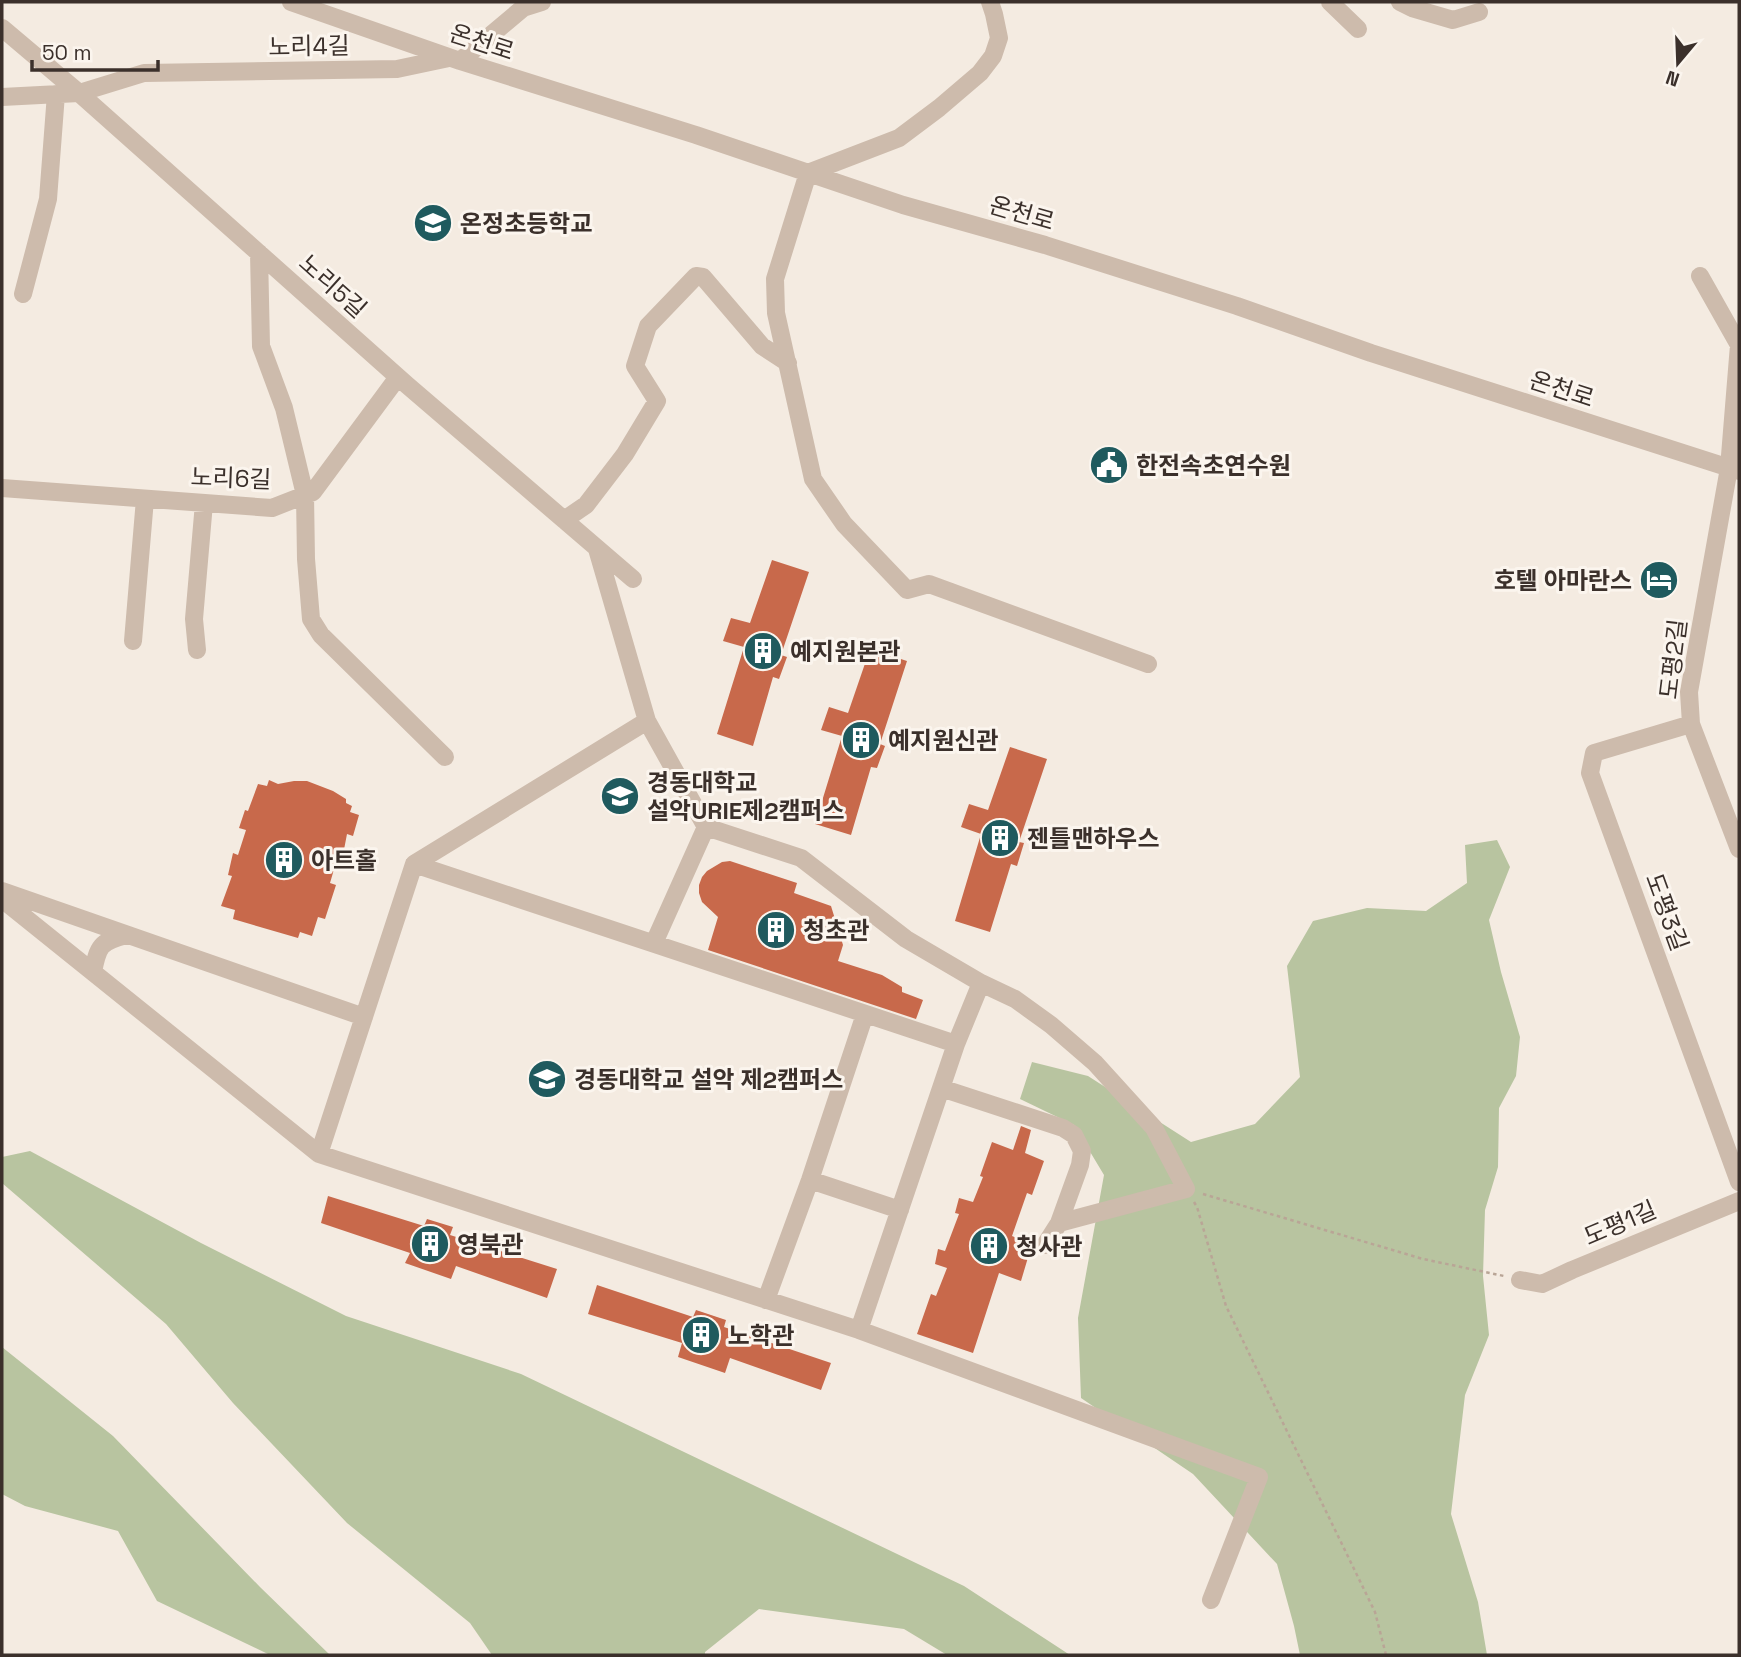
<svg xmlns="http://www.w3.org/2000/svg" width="1741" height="1657" font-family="'Space Grotesk','Noto Sans KR',sans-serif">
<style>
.green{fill:#b8c4a0}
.building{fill:#c8694b}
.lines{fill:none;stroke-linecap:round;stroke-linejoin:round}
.path{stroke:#b9a596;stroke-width:2.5;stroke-dasharray:3.5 3.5;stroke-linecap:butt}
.minor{stroke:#cdbbac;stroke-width:18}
.labels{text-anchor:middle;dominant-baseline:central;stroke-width:6;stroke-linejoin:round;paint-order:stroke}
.street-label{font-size:24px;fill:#3b302b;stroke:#fbf5ee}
.poi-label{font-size:24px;font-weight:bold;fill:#3b302b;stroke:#fbf5ee;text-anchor:start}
</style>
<rect width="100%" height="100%" fill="#f4ebe1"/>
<path class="green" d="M1497,840L1510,867L1489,920L1501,972L1520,1037L1516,1076L1499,1108L1498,1167L1485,1210L1483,1276L1489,1335L1465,1395L1451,1514L1478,1602L1487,1655H1300L1294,1626L1277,1564L1193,1474L1081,1398L1078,1318L1104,1175L1074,1125L1020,1099L1032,1062L1088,1076L1191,1142L1255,1124L1300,1077L1287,966L1313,921L1367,908L1426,911L1467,883L1465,845Z
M30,1151L201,1243L346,1316L521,1374L964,1586L1070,1655H947L904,1629L759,1609L705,1652V1655H492L470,1623L347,1523L233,1403L166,1324L2,1183V1157Z
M2,1347L113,1436L260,1587L330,1655H270L157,1601L118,1531L25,1506L2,1494Z"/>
<path class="building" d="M772,560L809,572L781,655L787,657L779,679L773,677L753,746L717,734L744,647L723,641L731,618L750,623Z
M870,649L907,661L880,744L885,746L877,768L871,767L851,835L815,824L842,736L821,730L829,707L848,713Z
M1010,747L1047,759L1019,842L1024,843L1017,866L1011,864L990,932L955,921L981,834L961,827L969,804L988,810Z
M269,780L278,784L294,781H307L333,791L346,799V803L352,806L350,812L359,815L353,836L347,834L342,860L337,859L330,883L336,885L325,919L318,917L312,936L300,932L298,938L233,919L235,910L221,906L232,876L228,875L233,853L238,855L246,830L239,828L245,810L248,811L258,784L267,786Z
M730,861L797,883L794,893L831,906L843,945L838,961L882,975L902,987V992L923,1000L916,1019L708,950L718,917L702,902L699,893V885L702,877L707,871L722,862Z
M1021,1126L1031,1130L1025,1153L1044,1161L1032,1195L1027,1193L1012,1236L1032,1244L1021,1281L999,1273L973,1353L917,1334L931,1294L936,1296L947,1268L935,1264L938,1249L945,1251L959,1214L955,1213L959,1198L973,1202L983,1177L980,1176L992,1142L1013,1150Z
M328,1196L424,1226L427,1219L453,1227L450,1235L557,1269L547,1298L456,1266L451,1279L405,1263L410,1253L321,1223Z
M597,1285L693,1317L696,1310L726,1320L724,1327L831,1363L821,1390L730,1358L725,1373L678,1357L682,1343L588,1314Z"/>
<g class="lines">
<path class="path" d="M1203,1194L1423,1259L1504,1276
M1194,1202L1197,1207L1226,1306L1375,1612L1386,1655"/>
<path class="minor" d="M291,2L460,61L696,135L903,205L1045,245L1237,306L1371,353L1739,471
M990,2L994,14L999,38L993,56L980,73L939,108L899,138L808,173L775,279L776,313L813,479L844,524L907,590L929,584L1148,664
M1330,2L1358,29
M1400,2L1412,8L1453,20L1479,12
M2,28L79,93L407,385L633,579
M460,61L523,8L542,2
M2,97L79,93L144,73L397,69L449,58
M259,253L261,346L284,408L305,495L306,559L311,619L321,635L445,757
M1700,276L1739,345L1729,468L1689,692L1691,724L1739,849
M23,294L48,199L56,94
M2,488L272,508L313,492L398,377
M564,520L586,505L625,454L657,401L635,366L648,326L696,276L703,277L762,346L788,363
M597,549L647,721L706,827L654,943
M133,641L145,499
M197,650L194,619L204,503
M1691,724L1594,753L1590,773L1739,1182
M706,827L801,858L906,939L981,983L956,1044
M414,864L647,721
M2,891L364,1017
M2,899L319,1154
M93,972C98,946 100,942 126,935
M981,983L1015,999L1051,1025L1095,1063L1154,1128L1186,1189L1059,1223
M941,1088L1063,1128L1074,1135L1082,1151L1080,1165L1059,1223L1045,1245
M810,1180L900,1210
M1520,1280L1542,1284L1572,1270L1739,1201
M766,1300L810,1180L865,1014
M859,1330L956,1044L414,864L319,1154L859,1330L1259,1477L1211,1600"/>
</g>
<defs>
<g id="school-disc" transform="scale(2.0125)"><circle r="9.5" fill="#1f5a5e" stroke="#fbf5ee"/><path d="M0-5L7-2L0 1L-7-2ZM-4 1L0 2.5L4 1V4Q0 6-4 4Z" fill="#fff"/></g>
<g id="civic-disc" transform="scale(2.0125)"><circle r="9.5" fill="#1f5a5e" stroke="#fbf5ee"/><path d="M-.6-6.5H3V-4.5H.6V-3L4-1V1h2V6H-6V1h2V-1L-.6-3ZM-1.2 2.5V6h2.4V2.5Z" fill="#fff"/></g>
<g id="hotel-disc" transform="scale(2.0125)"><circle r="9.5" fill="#1f5a5e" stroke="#fbf5ee"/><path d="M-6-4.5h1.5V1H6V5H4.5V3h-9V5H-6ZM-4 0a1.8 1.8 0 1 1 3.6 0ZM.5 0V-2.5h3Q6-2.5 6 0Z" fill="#fff"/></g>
<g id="building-disc" transform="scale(2.0125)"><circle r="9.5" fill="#1f5a5e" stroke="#fbf5ee"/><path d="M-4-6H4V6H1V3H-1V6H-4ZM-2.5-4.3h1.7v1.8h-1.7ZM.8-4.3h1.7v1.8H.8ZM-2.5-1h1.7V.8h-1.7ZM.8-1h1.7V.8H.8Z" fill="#fff"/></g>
<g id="university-disc" transform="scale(2.0125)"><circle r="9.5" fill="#1f5a5e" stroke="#fbf5ee"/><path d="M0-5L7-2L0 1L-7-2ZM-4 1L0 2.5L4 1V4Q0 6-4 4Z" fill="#fff"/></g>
</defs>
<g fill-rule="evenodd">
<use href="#school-disc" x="433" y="223"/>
<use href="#civic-disc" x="1109" y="465"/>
<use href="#hotel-disc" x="1659" y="580"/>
<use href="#building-disc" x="763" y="651"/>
<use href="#building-disc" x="861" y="740"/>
<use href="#school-disc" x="620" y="796"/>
<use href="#building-disc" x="1000" y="838"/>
<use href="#building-disc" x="284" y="860"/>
<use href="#building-disc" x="776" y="930"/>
<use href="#university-disc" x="547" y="1079"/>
<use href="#building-disc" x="430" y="1244"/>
<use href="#building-disc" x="989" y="1246"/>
<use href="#building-disc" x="701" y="1335"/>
</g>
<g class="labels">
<g class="street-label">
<text transform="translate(482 42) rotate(18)">온천로</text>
<text transform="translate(309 46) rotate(-1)">노리4길</text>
<text transform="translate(1022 213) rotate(16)">온천로</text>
<text transform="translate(333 286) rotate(42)">노리5길</text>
<text transform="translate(1562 389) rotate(18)">온천로</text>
<text transform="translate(231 478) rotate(2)">노리6길</text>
<text transform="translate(1673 659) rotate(-83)">도평2길</text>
<text transform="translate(1667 912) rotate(70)">도평3길</text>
<text transform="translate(1620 1223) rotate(-23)">도평1길</text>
</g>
<g class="poi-label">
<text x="460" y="223">온정초등학교</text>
<text x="1136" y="465">한전속초연수원</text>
<text x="1632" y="580" text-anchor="end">호텔 아마란스</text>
<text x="790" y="651">예지원본관</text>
<text x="888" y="740">예지원신관</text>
<text x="647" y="782">경동대학교<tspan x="647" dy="28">설악URIE제2캠퍼스</tspan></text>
<text x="1027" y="838">젠틀맨하우스</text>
<text x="311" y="860">아트홀</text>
<text x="803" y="930">청초관</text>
<text x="574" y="1079">경동대학교 설악 제2캠퍼스</text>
<text x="457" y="1244">영북관</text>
<text x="1016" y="1246">청사관</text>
<text x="728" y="1335">노학관</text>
</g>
</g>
<rect width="1741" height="1657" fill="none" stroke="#3b302b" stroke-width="7"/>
<g transform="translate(1678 63) rotate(199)" stroke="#fbf5ee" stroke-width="5" paint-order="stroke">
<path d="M0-5L12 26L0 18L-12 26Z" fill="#3b302b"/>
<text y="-10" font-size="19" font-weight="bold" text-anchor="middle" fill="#3b302b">N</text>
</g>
<path d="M32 60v10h126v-10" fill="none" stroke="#3b302b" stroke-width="3.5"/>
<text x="42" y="60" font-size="21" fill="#3b302b" stroke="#fbf5ee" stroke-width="5" paint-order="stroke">50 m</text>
</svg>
